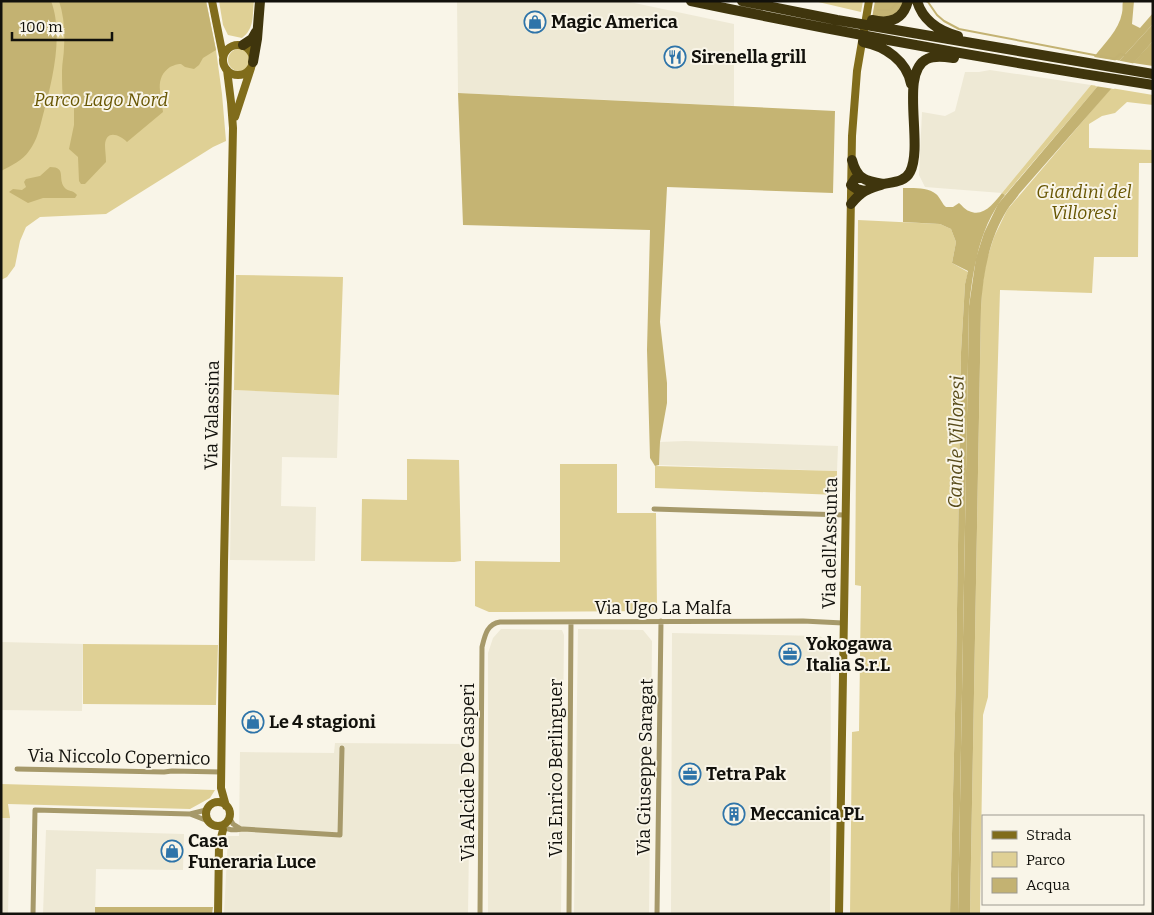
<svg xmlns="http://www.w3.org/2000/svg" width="1154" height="915" font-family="Bitter,serif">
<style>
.built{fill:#eee9d5}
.green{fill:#dfd095}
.forest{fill:#c5b473}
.water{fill:#c3b272}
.pier{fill:#f9f5e8}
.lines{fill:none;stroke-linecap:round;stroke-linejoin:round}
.stream{stroke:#c3b272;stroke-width:2}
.street{stroke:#a6996a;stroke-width:5}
.secondary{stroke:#806c1b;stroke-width:8}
.highway{stroke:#3f350d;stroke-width:10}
.labels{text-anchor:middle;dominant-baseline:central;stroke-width:4;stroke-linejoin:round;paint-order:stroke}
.poi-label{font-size:18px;font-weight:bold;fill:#12110c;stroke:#f9f5e8;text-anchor:start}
.park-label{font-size:18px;font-style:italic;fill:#685603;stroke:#f9f5e8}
.street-label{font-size:18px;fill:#12110c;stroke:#f9f5e8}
.water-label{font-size:19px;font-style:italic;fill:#594c1b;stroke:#f9f5e8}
</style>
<rect width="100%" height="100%" fill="#f9f5e8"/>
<path class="built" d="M457,1H625L734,24V106L458,93Z
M990,70L1091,85L1002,193L925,187L919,175L922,112L945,116L955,111L965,72H979Z
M233,390L339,395L337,458L282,457L281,506L316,507L315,561L230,560Z
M685,441L838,446L837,471L659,465L660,442Z
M501,629H507L562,630L564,635L561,914H488V653L493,638Z
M578,629L643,630L652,641L649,914H574Z
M672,633L820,636L831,644L830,914H671Z
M1,642L83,644L82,711L1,710Z
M335,743L468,744L470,778L468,914H224L228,836H239L240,752L334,753Z
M1,818H10L8,914H1Z
M46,830L184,834L183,870L96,869L95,914H43Z"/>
<path class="green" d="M1,1H206L216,50L222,94L226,141L213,147L106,214L40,217L26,227L20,241L15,266L7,277L1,280Z
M219,1H254C252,16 255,28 242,38L228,35L223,25Z
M814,1H863L861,12Z
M228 60a11 11 0 1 1 22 0a11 11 0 1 1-22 0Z
M1091,85L1098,86L1005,195L1002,193Z
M1111,88L1153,95V105L1127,102L1115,113L1102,116L1089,124V148L1153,150V163H1139L1138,257H1094L1092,293L1000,290L988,697L983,715L980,914H970L981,307L982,288L986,262L994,237L1007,210Z
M858,220L940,224L951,229L956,242L952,263L968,272L965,284L961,352L956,674L950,914H850L852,732L859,731L861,586L855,585Z
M236,275L343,277L339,395L234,390Z
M407,459L459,460L461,561L454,562L361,561L362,499L407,500Z
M560,464H617V513H656L657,611L489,612L475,606V561L560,562Z
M655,466L837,471V495L655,488Z
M83,644L218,645L216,705L83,704Z
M1,784L215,790L210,798L190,809L8,804L10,818H1Z"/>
<path class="forest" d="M59,1H206L216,50L203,58L199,65L194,69L185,67L181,64C176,64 175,65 170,67C154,78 161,95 163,112L127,142C120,135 106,129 105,145C105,150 106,156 106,162L85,184H81L79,181L78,157L69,149L74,125V106H64C62,94 62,82 62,71C62,63 64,55 64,47C65,32 64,16 59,1Z
M875,1H905L895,16L872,18Z
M1123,1H1134L1132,24L1140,28L1153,13V24L1119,61L1094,57C1104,44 1119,30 1122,13C1123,9 1122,5 1123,1Z
M1153,41V66L1133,63Z
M458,93L835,111L833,193L667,187L660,322L667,383V403L660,442L659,465L655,466L650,458L647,350L650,230L463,225Z
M50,167C68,167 56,180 66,189C71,192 73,190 77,195L75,198H43L28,203L9,192L13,189L22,190L26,187L24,182L26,179L40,176Z
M903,188C913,188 928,187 936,194C940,197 942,204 946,207H953L959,203C962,205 965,210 969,211C983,218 994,203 1002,193L1005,195C980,226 973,268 969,306L958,914H950L956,674L961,352L965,284L968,271L952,263L956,242L951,229L940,224L903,222Z
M95,907H213L212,914H95Z"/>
<path class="water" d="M1,1H51C64,35 52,82 43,115C40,127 37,141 29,151C23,160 11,166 1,171Z
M1153,24V41L1019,194C1016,199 1011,204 1007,210C989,239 983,274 981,307L970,914H958L969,306L976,258L984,233L998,204L1119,61Z"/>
<path class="pier" d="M1116,60L1136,64L1114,89L1095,86Z"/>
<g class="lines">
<path class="stream" d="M926,1L928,2L937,15L944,21L959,29L1115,59L1120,54L1125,55
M878,10H890L899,1"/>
<path class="street" d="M654,509L845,515
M17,769L164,772L172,771L221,772
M190,814L208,821
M229,817L233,824L241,829
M222,826C229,831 234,830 243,829L340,835L342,748
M33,914L35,810L190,814L206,810
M480,914L482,647C485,635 487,624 500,622L803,621L843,623
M569,914L571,622
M657,914L661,621"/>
<path class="secondary" d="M212,1L223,56
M223 60a15 15 0 1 1 30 0a15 15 0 1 1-30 0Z
M235,117L251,68
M206 814a12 12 0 1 1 24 0a12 12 0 1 1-24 0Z
M226,806L221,788L224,562L233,128L231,102L227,70
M218,914L219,845L223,830L222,826
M839,914L852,136L857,71L869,1"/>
<path class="highway" d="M691,1C844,33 998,61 1153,85
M742,1L837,20L1153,74
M917,1C923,21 939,31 958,36
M872,20C890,24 903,20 908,1
M863,42C885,46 907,61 911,84
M243,45L252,39L256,32
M253,62L257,39L260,1
M852,160C857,179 865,181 883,184
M863,178H858L855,179L851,185L857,189L865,191
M851,204C855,199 860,194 865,191C871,188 878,186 883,184C893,182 905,182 910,172C924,145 899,72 927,59C935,55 946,57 954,58"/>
</g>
<defs>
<g id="shop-ring" transform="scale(1.125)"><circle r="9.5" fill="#f9f5e8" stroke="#2e74a9" stroke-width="1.5"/><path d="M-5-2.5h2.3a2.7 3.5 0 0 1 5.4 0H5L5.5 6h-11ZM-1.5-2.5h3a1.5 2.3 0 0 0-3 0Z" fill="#2e74a9"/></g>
<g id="restaurant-ring" transform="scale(1.125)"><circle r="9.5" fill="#f9f5e8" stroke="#2e74a9" stroke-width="1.5"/><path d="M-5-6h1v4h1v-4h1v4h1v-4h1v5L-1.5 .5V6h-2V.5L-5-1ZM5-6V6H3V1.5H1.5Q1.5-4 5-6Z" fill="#2e74a9"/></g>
<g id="office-ring" transform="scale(1.125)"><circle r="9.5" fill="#f9f5e8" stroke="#2e74a9" stroke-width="1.5"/><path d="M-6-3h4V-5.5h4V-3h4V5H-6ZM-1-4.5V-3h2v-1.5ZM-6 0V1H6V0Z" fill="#2e74a9"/></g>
<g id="building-ring" transform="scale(1.125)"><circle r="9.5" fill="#f9f5e8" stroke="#2e74a9" stroke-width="1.5"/><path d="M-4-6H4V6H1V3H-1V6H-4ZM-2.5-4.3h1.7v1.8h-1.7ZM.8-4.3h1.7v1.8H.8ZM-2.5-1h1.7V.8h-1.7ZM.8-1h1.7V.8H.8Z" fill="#2e74a9"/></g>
</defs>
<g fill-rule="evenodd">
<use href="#shop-ring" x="535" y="22"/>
<use href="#restaurant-ring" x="675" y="57"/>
<use href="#office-ring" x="790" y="654"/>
<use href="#shop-ring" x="253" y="722"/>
<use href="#office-ring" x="690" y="774"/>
<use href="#building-ring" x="734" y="814"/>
<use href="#shop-ring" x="172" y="851"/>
</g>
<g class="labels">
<g class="poi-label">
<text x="551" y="22">Magic America</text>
<text x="691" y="57">Sirenella grill</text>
<text x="806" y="644">Yokogawa<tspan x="806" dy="21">Italia S.r.L</tspan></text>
<text x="269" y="722">Le 4 stagioni</text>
<text x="706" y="774">Tetra Pak</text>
<text x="750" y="814">Meccanica PL</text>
<text x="188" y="841">Casa<tspan x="188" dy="21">Funeraria Luce</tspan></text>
</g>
<g class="park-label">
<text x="101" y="100">Parco Lago Nord</text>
<text x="1084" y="192">Giardini del<tspan x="1084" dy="21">Villoresi</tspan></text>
</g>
<g class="street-label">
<text transform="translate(212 415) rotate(-89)">Via Valassina</text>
<text transform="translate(830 543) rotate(-89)">Via dell'Assunta</text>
<text x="663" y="608">Via Ugo La Malfa</text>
<text transform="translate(119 757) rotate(1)">Via Niccolo Copernico</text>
<text transform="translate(645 767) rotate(-89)">Via Giuseppe Saragat</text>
<text transform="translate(556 768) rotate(-90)">Via Enrico Berlinguer</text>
<text transform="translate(468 772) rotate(-90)">Via Alcide De Gasperi</text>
</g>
<g class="water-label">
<text transform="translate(956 442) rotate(-89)">Canale Villoresi</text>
</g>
</g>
<rect width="1154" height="915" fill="none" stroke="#12110c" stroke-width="5"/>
<rect x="982" y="815" width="162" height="90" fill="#f9f5e8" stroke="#9d9a90"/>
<rect x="992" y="831" width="25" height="8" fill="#806c1b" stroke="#9d9a90"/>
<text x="1026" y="840" font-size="15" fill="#12110c">Strada</text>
<rect x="992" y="852" width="25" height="15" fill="#dfd095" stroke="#9d9a90"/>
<text x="1026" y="865" font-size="15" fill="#12110c">Parco</text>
<rect x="992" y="878" width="25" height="15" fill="#c3b272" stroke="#9d9a90"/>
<text x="1026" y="890" font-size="15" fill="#12110c">Acqua</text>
<path d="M12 32v8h100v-8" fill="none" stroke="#12110c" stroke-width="2.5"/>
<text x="20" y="32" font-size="15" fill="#12110c" stroke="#f9f5e8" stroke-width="4" paint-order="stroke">100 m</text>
</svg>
